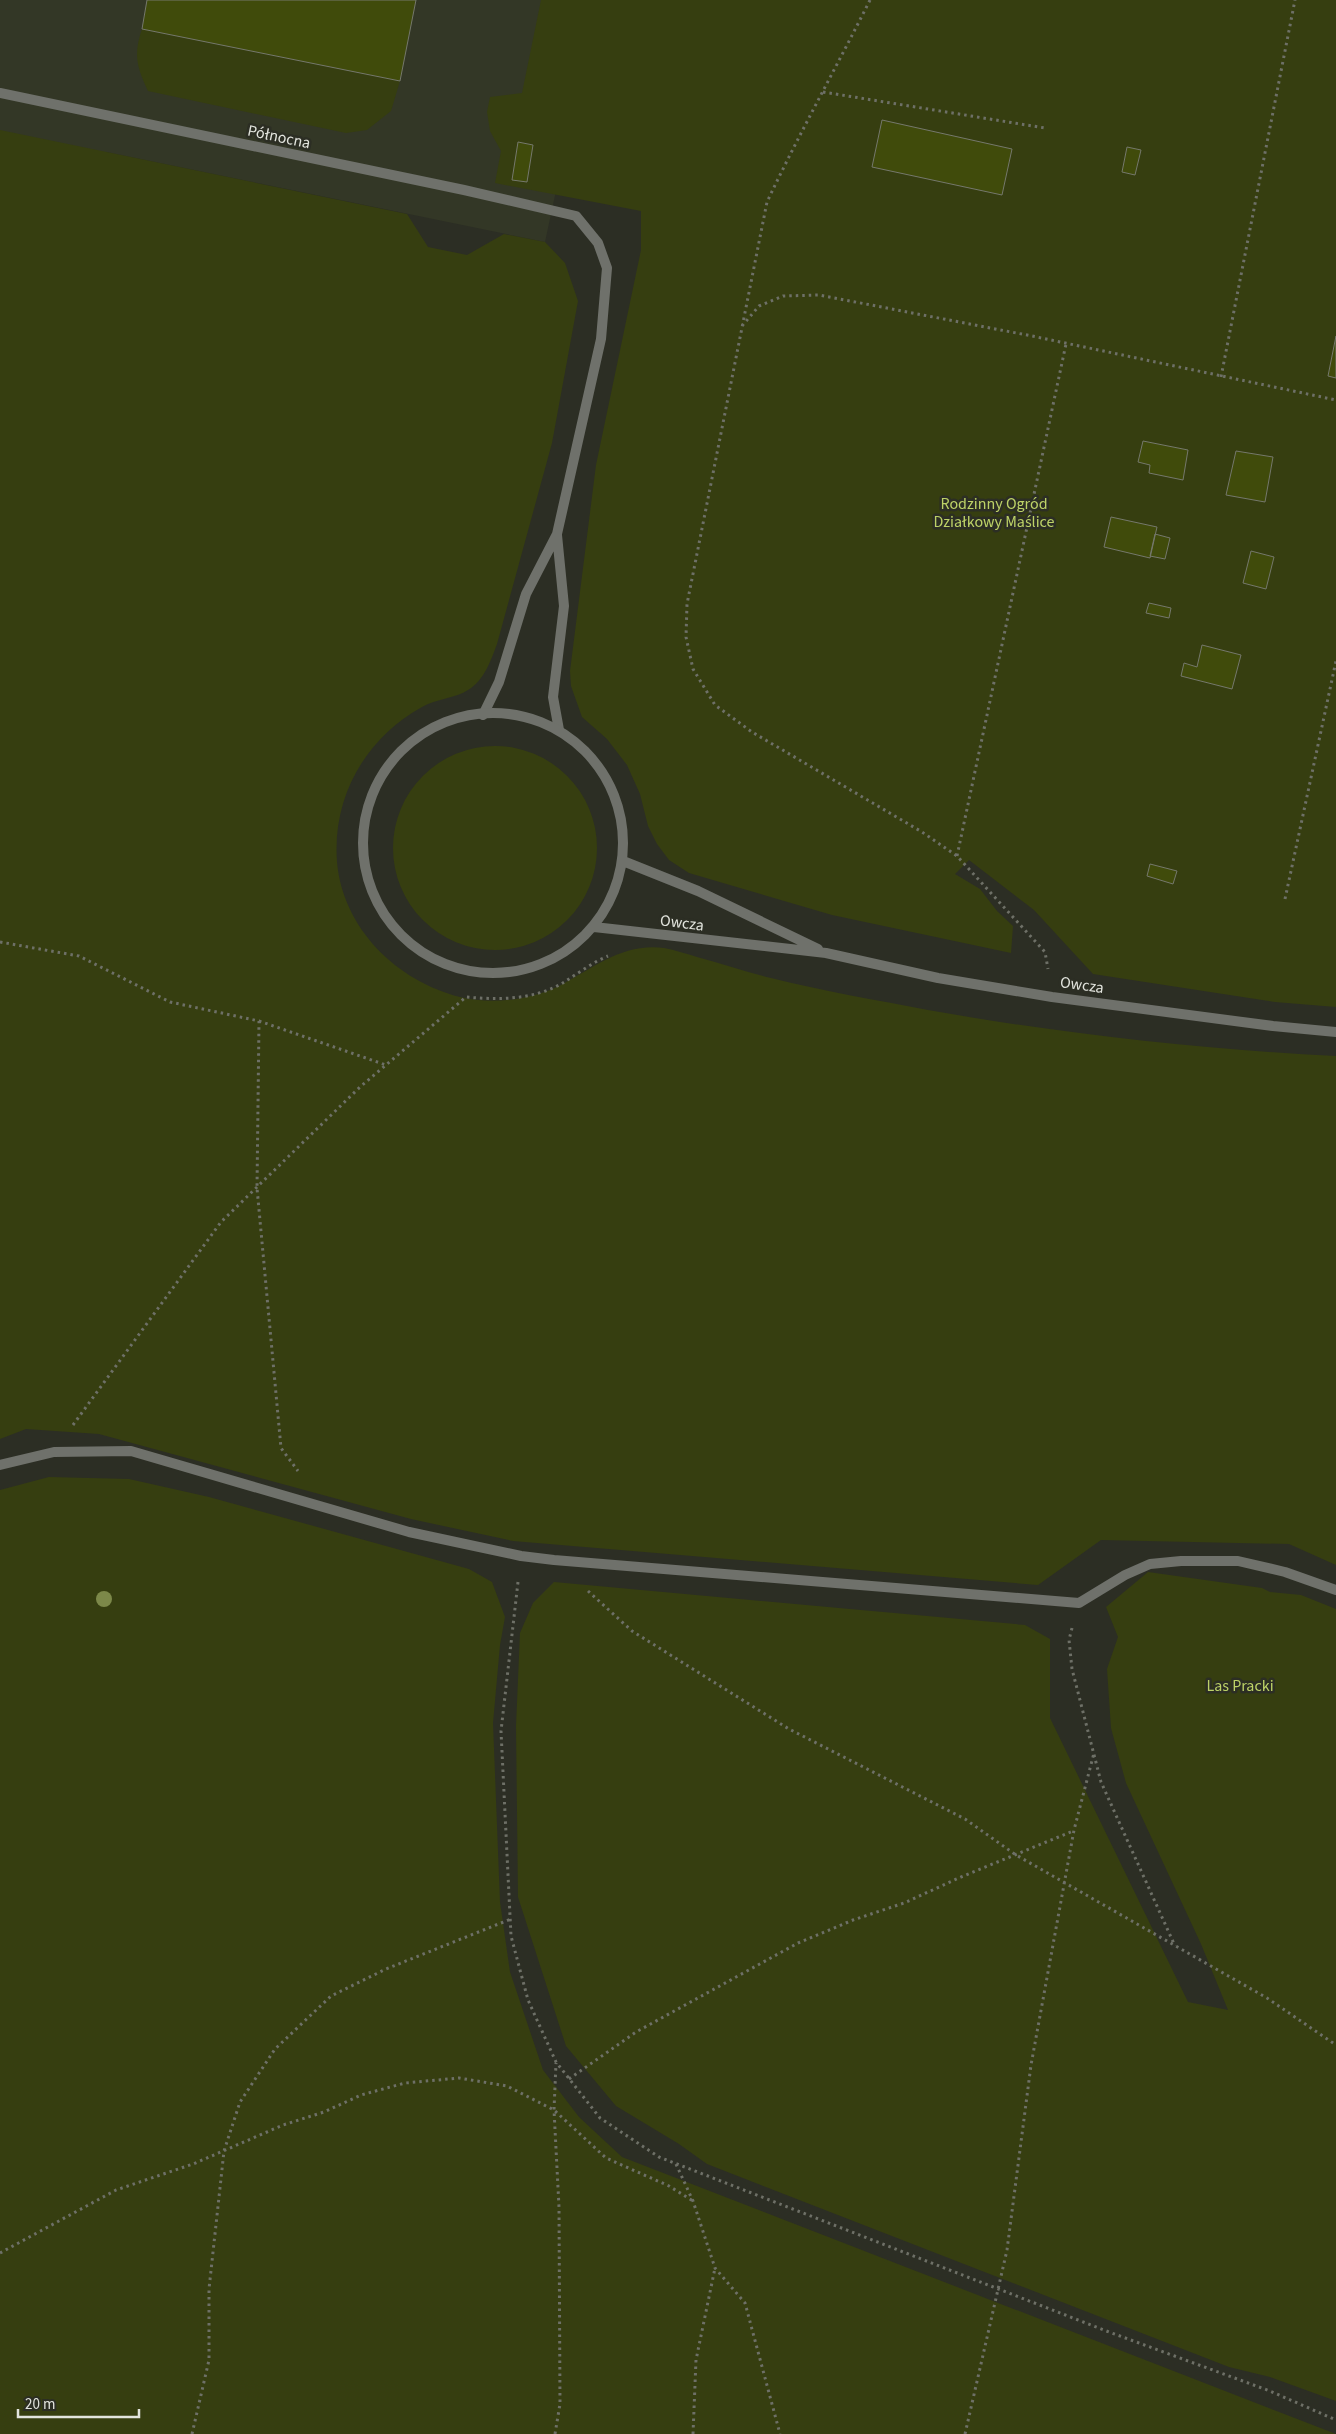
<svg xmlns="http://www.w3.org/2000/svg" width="1336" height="2434" font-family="'Source Sans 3',sans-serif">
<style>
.built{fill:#333726}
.green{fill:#363e10}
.building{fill:#404b0b;stroke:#75786c}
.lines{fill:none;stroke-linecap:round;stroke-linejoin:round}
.path{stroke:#6e7067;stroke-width:3;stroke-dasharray:2.5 4;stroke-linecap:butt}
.lane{stroke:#6f716b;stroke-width:10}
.street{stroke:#6f716b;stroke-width:10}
.tree{fill:#7c8849}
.labels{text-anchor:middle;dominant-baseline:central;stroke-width:5;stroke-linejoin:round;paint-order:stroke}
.street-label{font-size:16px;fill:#e2e4dd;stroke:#2c2e24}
.park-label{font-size:16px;fill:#bdd267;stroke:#2c2e24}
</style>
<rect width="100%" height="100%" fill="#2c2e24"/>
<path class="built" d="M0,0H597L545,242L106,152L0,228Z"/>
<path class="green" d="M541,0H1336V1007L1275,1002L1093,974L1034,910L969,860L955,874L980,889L997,911L1013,926L1011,953L832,915L689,873L669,860L657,844L648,826L640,794L627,765L607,739L582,717L571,686L570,671L596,465L641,250V211L495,183L501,151L490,131L487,112L490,97L522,93Z
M142,29L400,81L391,111L367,130L346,133L148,91C137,67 133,55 142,29Z
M0,130L407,214L428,247L467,255L504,234L545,242L565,263L578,301L552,443L497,644C491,660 484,681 468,690C456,698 436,699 422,707C366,738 332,796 337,862C343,929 397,981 460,997C492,1005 532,1000 561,985C595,967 623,943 664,948C675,950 687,954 697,957C722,964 747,972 771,978C823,991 876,1000 928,1010C1063,1034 1199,1049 1336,1056V1565L1289,1544L1101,1540L1038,1585L513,1541L411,1519L99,1434L26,1429L0,1439Z
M393 848a102 102 0 1 1 204 0a102 102 0 1 1-204 0Z
M49,1477L129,1479L209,1497L469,1569L492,1582L505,1617L500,1645L493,1723L500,1902L510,1972L543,2070L579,2117L622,2157L1336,2434H0V1490Z
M1148,1572L1262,1588L1270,1592L1301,1595L1336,1609V2401L1270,2377L1229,2367L707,2164L679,2144L616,2106L566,2046L518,1897L516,1726L520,1633L533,1603L554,1582L1025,1625L1050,1639V1718L1188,2002L1228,2010L1201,1944L1126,1783L1111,1728L1107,1669L1118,1637L1106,1607Z"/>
<path class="building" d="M147,0H416L400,81L142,29Z
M882,120L1012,149L1002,195L872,167Z
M518,142L533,145L527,182L512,180Z
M1127,147L1141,150L1135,175L1122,172Z
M1336,336V378L1328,376Z
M1143,441L1188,450L1183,480L1149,473L1150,465L1138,462Z
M1236,451L1273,457L1265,502L1226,495Z
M1111,517L1157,527L1150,558L1104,547Z
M1155,534L1170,538L1165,559L1150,556Z
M1251,551L1274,557L1266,589L1243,583Z
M1149,603L1171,608L1169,618L1146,613Z
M1202,645L1241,655L1232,689L1181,676L1184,663L1197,667Z
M1150,864L1177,871L1173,884L1147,876Z"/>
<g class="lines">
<path class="path" d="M870,0C836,68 799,134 767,202L687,604L686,637L693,669L715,705L752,732L922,832L957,856L1045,952L1048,969
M823,92L1045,128
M742,326L759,306L783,296L819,295L1032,336L1336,400
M1221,377L1295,0
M957,856L1066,344
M1285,899L1336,661
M0,942L79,956L170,1002L259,1021L257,1188L281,1448L298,1471
M259,1021L386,1065
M73,1425L221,1222L360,1087L466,997C498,1000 532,1000 561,984C576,975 591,963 608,956
M518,1582L501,1731L511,1936L528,2000L556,2062L600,2118L659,2157L1109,2332L1270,2391L1336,2420
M588,1591L632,1631L789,1729L965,1819L1016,1855L1267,1998L1336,2045
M1072,1628L1069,1640L1072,1669L1101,1782L1175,1946
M569,2079L636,2032L798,1943L853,1920L904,1903L961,1877L1073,1831
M676,2164L693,2201L715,2268L745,2303L780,2434
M0,2253L116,2190L193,2164L283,2125L324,2112L361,2095L405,2083L459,2078L507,2086L554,2110L606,2158L669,2186L693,2201
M192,2434L209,2360V2289L224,2151L240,2102L275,2049L331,1996L386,1969L511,1919
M555,2434L560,2404L559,2207L554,2110L556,2063
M693,2434L696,2360L715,2268
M965,2434L1007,2250L1031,2065L1074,1830L1094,1753"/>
<path class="lane" d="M0,93L464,190L576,216L598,243L607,268L601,339L557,534L526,594L499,682L483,715
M557,535L564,606L553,697L559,730
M0,1465L54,1452L131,1451L409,1532L521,1556L554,1560L1079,1603L1125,1575L1150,1564L1181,1561H1238L1285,1572L1336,1590"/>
<path class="street" d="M363 843a130 130 0 1 1 260 0a130 130 0 1 1-260 0Z
M623,861L698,891L818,949
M594,927L826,953L938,978L1052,997L1273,1026L1336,1032"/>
</g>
<circle class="tree" cx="104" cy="1599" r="8"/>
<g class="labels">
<g class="street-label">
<text transform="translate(279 137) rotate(12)">Północna</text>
<text transform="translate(682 923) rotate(7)">Owcza</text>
<text transform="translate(1082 985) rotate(8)">Owcza</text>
</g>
<g class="park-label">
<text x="994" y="504">Rodzinny Ogród<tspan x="994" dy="18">Działkowy Maślice</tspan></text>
<text x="1240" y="1686">Las Pracki</text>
</g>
</g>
<path d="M18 2409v8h121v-8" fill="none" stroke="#e2e4dd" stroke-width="2.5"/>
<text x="25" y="2409" font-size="15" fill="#e2e4dd" stroke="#2c2e24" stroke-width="4" paint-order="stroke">20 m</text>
</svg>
